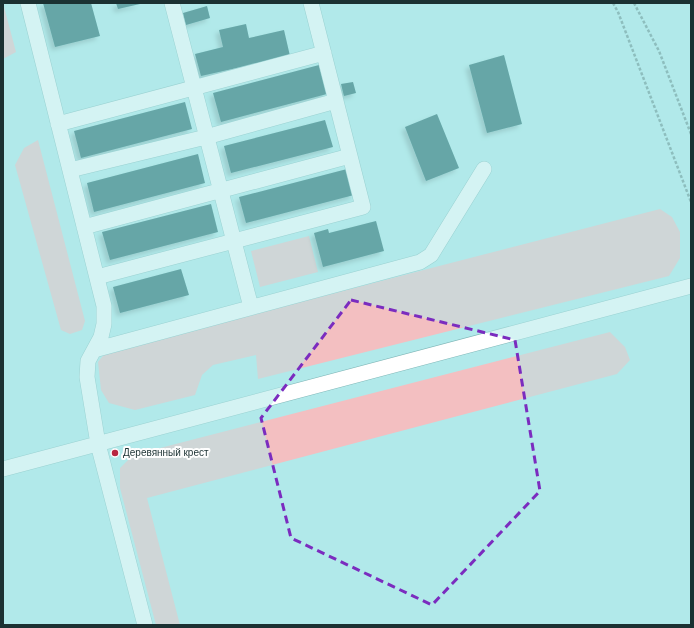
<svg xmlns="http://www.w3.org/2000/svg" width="694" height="628" font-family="'Varela Round',sans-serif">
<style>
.green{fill:#f3bfc1}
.building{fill:#0a5658;filter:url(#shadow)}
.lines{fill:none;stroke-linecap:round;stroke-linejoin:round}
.minor-casing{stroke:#7fb6b7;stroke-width:16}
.path{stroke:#63898a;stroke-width:2.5;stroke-dasharray:3 2;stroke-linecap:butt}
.minor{stroke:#fff;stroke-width:15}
.marked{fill:none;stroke:#7b2cbf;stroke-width:3;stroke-dasharray:8 5;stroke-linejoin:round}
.poi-dot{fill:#b72540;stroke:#fefefe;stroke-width:1.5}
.labels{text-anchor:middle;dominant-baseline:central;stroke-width:4;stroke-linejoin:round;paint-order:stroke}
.poi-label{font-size:10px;fill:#1b3132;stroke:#fefefe;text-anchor:start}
</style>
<defs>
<filter id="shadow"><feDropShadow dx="-3.5" dy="3.5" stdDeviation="2" flood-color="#0004"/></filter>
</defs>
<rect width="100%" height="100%" fill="#b1e9ea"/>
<path class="green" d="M3,3L16,52L3,59Z
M38,140L85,321L82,330L70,334L61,330L15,165L24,148Z
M660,209L672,217L680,232V258L669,276L258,379L256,355L213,365L202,375L195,395L135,410L109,403L101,390L98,362L106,352Z
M309,236L318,272L260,287L251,251Z
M610,332L625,347L630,360L617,374L147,498L180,625H156L120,488V468L133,455Z"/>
<path class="building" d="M43,3H91L100,36L55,47Z
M116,3H140V4L118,9Z
M207,6L210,18L186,25L183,13Z
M246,24L249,38L284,30L290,56L201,76L195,54L223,47L219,30Z
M504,55L522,124L487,133L469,65Z
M319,65L327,94L221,122L213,93Z
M353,82L356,93L344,96L341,84Z
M185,102L192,129L81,158L74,131Z
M437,114L459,168L426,181L405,127Z
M325,120L333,147L231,173L224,146Z
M198,154L205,183L94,212L87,183Z
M347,169L354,195L246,223L239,197Z
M211,204L218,232L110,260L102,232Z
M376,221L384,251L323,267L314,233L328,229L329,233Z
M181,269L189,295L120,313L113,287Z"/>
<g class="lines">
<g class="minor-casing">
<path id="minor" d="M28,3L104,306V324L101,337L88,361L87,377L98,444L145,625
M172,3L251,307
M58,124L324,53
M70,170L206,137L336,101
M84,227L350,156
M97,277L363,207L311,3
M94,350L420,262L431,255L484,169
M3,469L691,286"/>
</g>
<path class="path" d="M613,3L618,12L691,202
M634,3L659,51L691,134"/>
<use href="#minor" class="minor"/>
</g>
<path d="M0 0H694V628H0ZM351,300L515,340L540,491L432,605L291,538L261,418Z" fill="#b1e9ea" fill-opacity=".55" fill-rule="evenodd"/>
<path class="marked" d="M351,300L515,340L540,491L432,605L291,538L261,418Z"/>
<circle class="poi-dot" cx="115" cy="453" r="4"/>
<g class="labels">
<g class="poi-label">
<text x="123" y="453">Деревянный крест</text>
</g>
</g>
<rect width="694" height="628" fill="none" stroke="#1b3132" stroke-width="8"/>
</svg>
